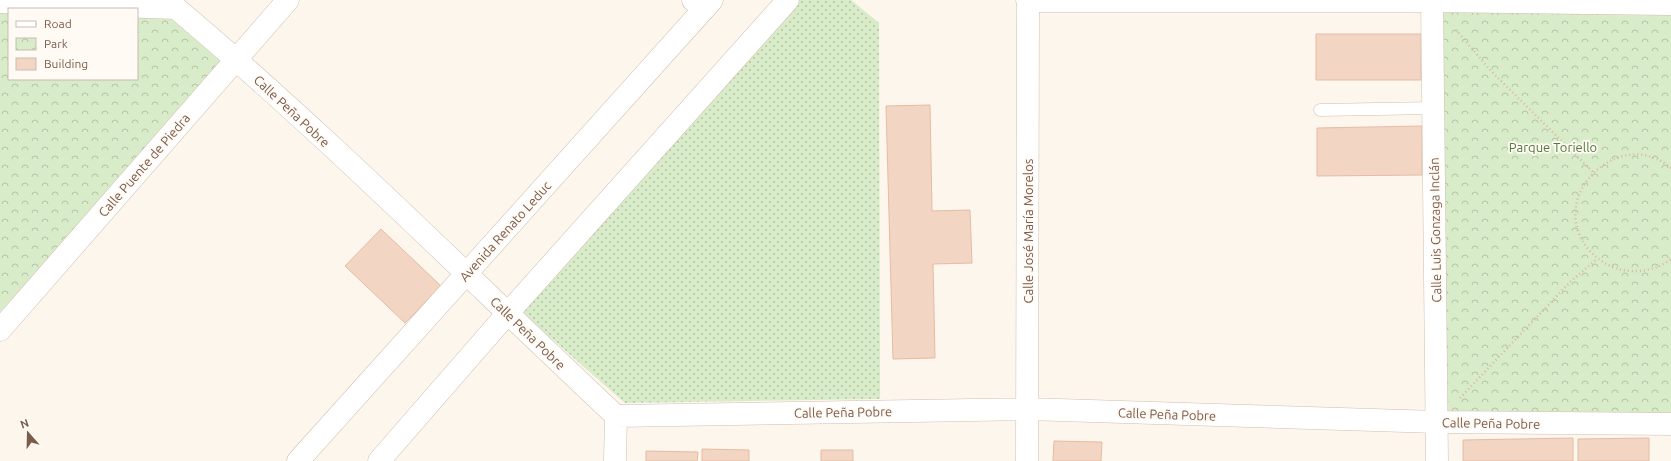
<svg xmlns="http://www.w3.org/2000/svg" width="1671" height="461" font-family="Ubuntu,sans-serif">
<style>
.grass{fill:url(#grass-dots)}
.park{fill:url(#park-crowns)}
.building{fill:#f3d5c3;stroke:#e6bba3}
.lines{fill:none;stroke-linecap:round;stroke-linejoin:round}
.service-casing{stroke:#d1beb0;stroke-width:13}
.minor-casing{stroke:#d1beb0;stroke-width:23}
.tertiary-casing{stroke:#d1beb0;stroke-width:23}
.path{stroke:#d9b8a5;stroke-width:2.5;stroke-dasharray:1 3;stroke-linecap:butt}
.service{stroke:#fff;stroke-width:12}
.minor{stroke:#fff;stroke-width:22}
.tertiary{stroke:#fff;stroke-width:22}
.labels{text-anchor:middle;dominant-baseline:central;stroke-width:3.5;stroke-linejoin:round;paint-order:stroke}
.street-label{font-size:13px;fill:#7a5c4d;stroke:#fffaf3}
.park-label{font-size:13px;fill:#537a41;stroke:#fffaf3}
</style>
<defs>
<pattern id="grass-dots" width="8" height="8" patternUnits="userSpaceOnUse"><rect width="8" height="8" fill="#d8ecc9"/><path d="M2 2h.1M6 6h.1" fill="none" stroke="#b4c2a5" stroke-width="1.8" stroke-linecap="round"/></pattern>
<pattern id="park-crowns" width="20" height="18" patternUnits="userSpaceOnUse"><rect width="20" height="18" fill="#d8ecc9"/><path d="M2 6a3 3 0 1 1 6 0M12 15a3 3 0 1 1 6 0" fill="none" stroke="#b4c2a5"/></pattern>
</defs>
<rect width="100%" height="100%" fill="#fdf6ec"/>
<path class="grass" d="M798,0H851L879,23L880,399L625,403L519,310Z"/>
<path class="park" d="M1432,1L1671,4V424L1437,422Z
M176,8L236,59L0,312V11H9V79H137V9Z"/>
<path class="building" d="M1316,34H1421V80H1316Z
M930,105L932,211L970,210L972,263L933,264L935,358L893,359L886,106Z
M1422,126V175L1317,176V128Z
M381,229L441,286L405,323L345,266Z
M1573,438V461H1463V440Z
M1649,438V461H1578V439Z
M1054,441L1102,442L1101,461H1053Z
M702,449L749,450V461H702Z
M821,450H853V461H821Z
M646,451L698,452L697,461H646Z"/>
<g class="lines">
<g class="service-casing">
<path id="service" d="M1320,110L1434,108"/>
</g>
<g class="minor-casing">
<path id="minor" d="M693,0L704,9
M1027,0L1028,1H1432L1671,4
M1432,0L1437,461
M0,2L176,8
M176,8C329,137 470,279 616,416L1028,409L1437,422L1671,424
M0,330L288,0
M615,461L616,416
M1027,461L1028,1"/>
</g>
<g class="tertiary-casing">
<path id="tertiary" d="M298,461L712,0
M379,461L507,314L788,0"/>
</g>
<path class="path" d="M1456,30L1491,71L1593,172
M1671,168C1620,124 1544,197 1589,250C1598,260 1609,267 1622,270C1639,273 1658,270 1671,259
M1460,398L1570,282L1597,259"/>
<use href="#service" class="service"/>
<use href="#minor" class="minor"/>
<use href="#tertiary" class="tertiary"/>
</g>
<g class="labels">
<g class="street-label">
<text transform="translate(292 111) rotate(43)">Calle Peña Pobre</text>
<text transform="translate(144 165) rotate(-49)">Calle Puente de Piedra</text>
<text transform="translate(1435 230) rotate(-91)">Calle Luis Gonzaga Inclán</text>
<text transform="translate(505 231) rotate(-48)">Avenida Renato Leduc</text>
<text transform="translate(1028 231) rotate(-90)">Calle José María Morelos</text>
<text transform="translate(528 333) rotate(44)">Calle Peña Pobre</text>
<text transform="translate(843 412) rotate(-1)">Calle Peña Pobre</text>
<text transform="translate(1167 414) rotate(2)">Calle Peña Pobre</text>
<text transform="translate(1491 423) rotate(1)">Calle Peña Pobre</text>
</g>
<g class="park-label">
<text x="1553" y="147">Parque Toriello</text>
</g>
</g>
<rect x="8" y="8" width="130" height="72" fill="#fffaf3" stroke="#cabbb1"/>
<rect x="16" y="21" width="20" height="6" fill="#ffffff" stroke="#cabbb1"/>
<text x="44" y="28" font-size="12" fill="#7a5c4d">Road</text>
<rect x="16" y="38" width="20" height="12" fill="url(#park-crowns)" stroke="#cabbb1"/>
<text x="44" y="48" font-size="12" fill="#7a5c4d">Park</text>
<rect x="16" y="58" width="20" height="12" fill="#f3d5c3" stroke="#cabbb1"/>
<text x="44" y="68" font-size="12" fill="#7a5c4d">Building</text>
<g transform="translate(28 433) rotate(340)" stroke="#fffaf3" stroke-width="3" paint-order="stroke">
<path d="M0-3L7 15L0 10L-7 15Z" fill="#7a5c4d"/>
<text y="-6" font-size="11" font-weight="bold" text-anchor="middle" fill="#7a5c4d">N</text>
</g>
</svg>
